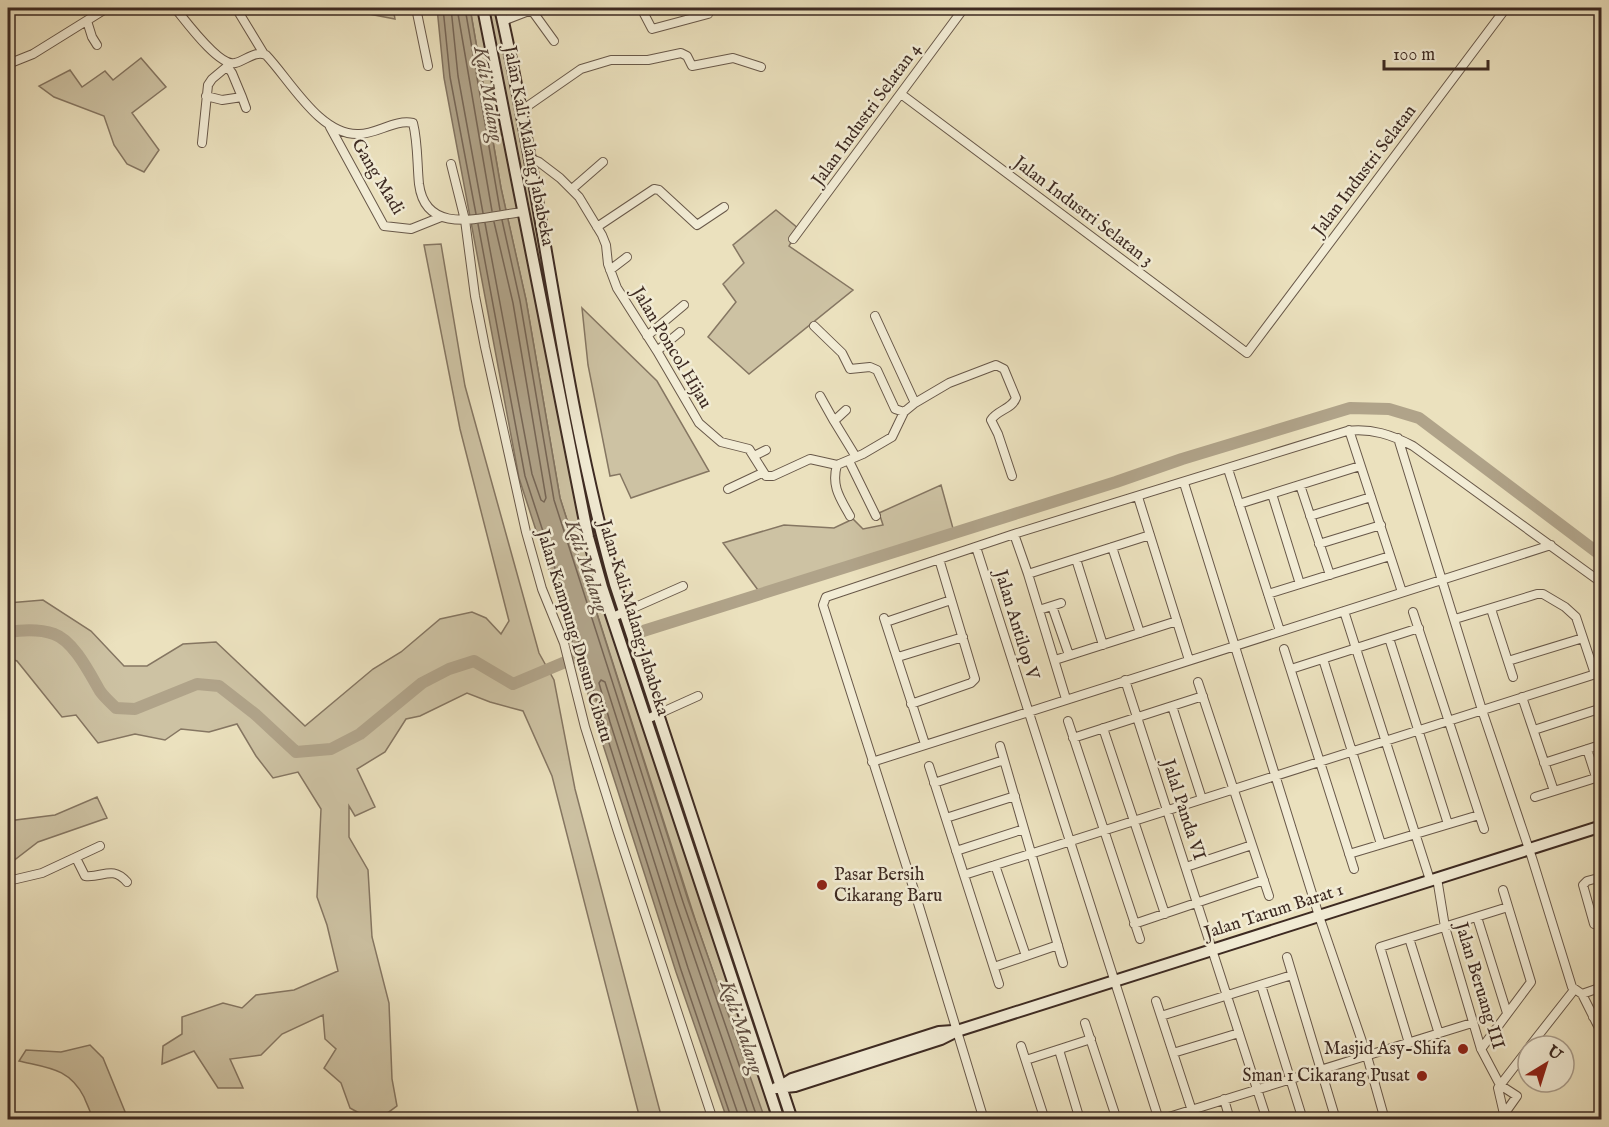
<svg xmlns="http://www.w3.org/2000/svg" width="1609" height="1127" font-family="'IM FELL English',serif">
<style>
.green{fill:#cdc2a3;stroke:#857662;stroke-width:1.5}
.water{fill:#b0a389;stroke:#827360;stroke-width:1.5}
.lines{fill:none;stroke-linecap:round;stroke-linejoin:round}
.shore{stroke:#766656;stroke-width:1.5}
.river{stroke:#b0a389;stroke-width:12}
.street-casing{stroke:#685849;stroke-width:10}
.secondary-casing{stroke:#3d2a22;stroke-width:14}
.street{stroke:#f2ecd5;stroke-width:8}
.secondary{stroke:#f2ecd5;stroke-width:10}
.poi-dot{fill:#8f2418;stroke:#f2ecd5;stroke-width:2}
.labels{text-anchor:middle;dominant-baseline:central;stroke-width:5;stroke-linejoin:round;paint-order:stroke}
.street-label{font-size:18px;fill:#3d2a22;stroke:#f2ecd5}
.poi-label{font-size:18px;fill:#3d2a22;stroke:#f2ecd5;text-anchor:end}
.water-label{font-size:20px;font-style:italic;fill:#604e41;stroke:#f2ecd5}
</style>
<rect width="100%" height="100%" fill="#ebe1be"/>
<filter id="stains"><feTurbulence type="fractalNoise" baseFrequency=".00333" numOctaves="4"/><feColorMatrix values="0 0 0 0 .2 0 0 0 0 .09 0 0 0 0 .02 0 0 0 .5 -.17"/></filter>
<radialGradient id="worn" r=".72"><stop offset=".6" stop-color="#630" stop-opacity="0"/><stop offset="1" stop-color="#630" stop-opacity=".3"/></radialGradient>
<path class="green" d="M320,8H393L395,19L343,9L324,14Z
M470,8H500L601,533L792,1119H764L696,922L560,498L526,300L501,188Z
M141,58L166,87L132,113L159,150L144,172L127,164L114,145L104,116L54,97L39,86L70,70L82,87L105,71L113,80Z
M776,210L799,229L789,246L853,290L749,374L708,337L736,302L723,284L744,263L733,245Z
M441,244L465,386L539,653L554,680L575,789L662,1119H640L552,776L523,711L490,702L467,693L420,716L406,719L385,752L357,769L375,807L355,816L349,806V837L368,870L372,937L389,1003L392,1079L397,1106C373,1124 376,1122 350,1108L341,1083L324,1068L336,1049L325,1039L323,1015L282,1034L261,1055L230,1059L243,1088H218L194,1051L162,1064L163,1046L182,1034V1017L223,1003L242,1008L256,995L294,990L338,971L327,925L317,897L321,809L298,772L273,778L256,756L237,724L209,732L181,729L165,740L135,734L98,743L76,715L62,717L17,661L8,658V603L43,600L91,631L124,666H147L183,644L216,642L305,726L373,669L401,652L440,619L472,612L486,618L501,634L509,621L460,429L424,245Z
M582,308L657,381L709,471L631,498L620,474L610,476L588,365Z
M941,485L954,532L761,594L723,543L784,525L834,528L853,519L863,529L883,525L879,513Z
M97,797L107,818L38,842L8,865V821L55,815Z
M90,1045L103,1058L128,1119H92C91,1111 87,1105 84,1097C69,1068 48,1068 19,1061L26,1050L61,1052Z"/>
<path class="water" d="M437,8H470L501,188L526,300L560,498L688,900L765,1119H727L676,972L597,726L582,672L519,478L444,78Z"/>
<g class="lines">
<path class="shore" d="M443,8L450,77L476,214
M451,8L458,76L483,213
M457,8L492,211
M465,8L500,210
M502,220L520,301L554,500L683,902L758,1120
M485,223L532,474L541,500L544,502L546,498L513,303L494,222
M478,224L525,476L588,670L603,724L681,970L732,1120
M740,1120L688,968L610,722L599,683L601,680L605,682L676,904L750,1120"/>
<path class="river" d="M8,632C21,630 40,629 54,634C74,641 90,674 100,691C104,697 111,703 116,708L135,709L197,684L219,686L255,714L296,752L331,749L360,734L422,683L449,669L474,661L513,684L570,660
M640,632L1116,482L1182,459L1350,408L1389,409L1419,418L1602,556"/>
<g class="street-casing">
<path id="street" d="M175,8C185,20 219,67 235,63C245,61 255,50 266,55C290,80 320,136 359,134C377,134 395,119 413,123C418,143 417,164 419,184C426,239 487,215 524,212
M236,8L264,54
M416,8L428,66
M641,8L652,29L708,14
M87,21L92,37L97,45
M503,21L526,12H533L554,41
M8,64L33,54L107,8
M901,94L1247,353L1506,8
M206,96L222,100L242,97L232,73L227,66
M242,97L246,108
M522,110L581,69L611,60H648L681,53L687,56L692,66L733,58L761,67
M330,127L384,226L411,229L441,217
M202,143L208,85L212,79L230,64
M529,158L539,162L560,178L579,197L602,235L606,245L608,264L617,288L657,351L699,423L721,442L749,449L766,476H773L810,459L837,465L863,454L892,437L904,412L915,403L949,383L996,365L1004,369L1016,398C1012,409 997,410 991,420L998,434L1012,476
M451,164L465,220L475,296L485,347L526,532L542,589L564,643L585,727L618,832L713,1120
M572,189L603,162
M597,227L654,189L659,190L697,225L724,207
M793,239L964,8
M610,270L627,257
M875,316L915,403
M814,326L842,353L850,369L870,367L877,370L895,409L904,412
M647,336L684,305
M657,351L680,332
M820,396L834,421
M846,410L834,421L856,457
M1349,430L1402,592
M1398,438L1482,710L1532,858L1572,987L1582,994L1602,987
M754,456L766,450
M849,461L876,516
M837,465C831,486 840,498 850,516
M1228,469L1280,631
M1184,483L1319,916L1367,1056L1385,1120
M1300,485L1330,575
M728,489L762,473
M1272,494L1300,584
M1138,497L1189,660
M1239,504L1360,466
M1310,516L1371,497
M1014,534L1028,574L1066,699
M1319,544L1381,525
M976,547L1159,1120
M1112,547L1140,633
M1076,559L1103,645
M1028,574L1150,535
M1268,594L1390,556
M1052,606L1069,655
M1491,609L1513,677
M1039,610L1061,603
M1344,611L1430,880
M1413,612L1484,829
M613,617L683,586
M884,618L925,744
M1455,619L1537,594H1543L1565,607L1576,617L1595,674
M886,622L951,600
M1389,638L1448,824
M1284,649L1354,869
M898,657L963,637
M1323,659L1381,844
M1055,660L1177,621
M1508,661L1583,638
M1291,669L1419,628
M1125,680L1267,1120
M1198,682L1269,896
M1522,697L1554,791
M911,704L971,683L975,679L939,559
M1172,706L1202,799
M647,719L698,696
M1068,721L1140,939
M1103,728L1165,914
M1534,730L1602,708
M1073,738L1203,696
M1000,746L1063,963
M1587,749L1596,777
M872,762L1551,545
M1544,763L1600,745
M929,766L999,984
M934,783L1004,760
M1535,797L1602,776
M946,818L1015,796
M956,851L1024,829
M1349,854L1479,815
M76,858L85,876C103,878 112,865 127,882
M995,865L1026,956
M1186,867L1252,845
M964,875L1602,672
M1437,878L1445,927L1481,1049L1500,1085L1517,1096L1500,1120
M8,881L42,873L100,846
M1592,916L1602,912
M1477,917L1507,1013
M1134,924L1264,880
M1594,924L1583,885L1587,881L1602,877
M1409,938L1439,1034
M1287,957L1336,1120
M994,967L1058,945
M1261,985L1303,1120
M1582,994L1602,1034
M1156,1001L1195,1120
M1161,1016L1292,975
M1593,1017L1602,1011
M1085,1023L1117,1120
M1409,1043L1380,947L1508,907
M1021,1046L1045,1120
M1530,1046L1574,990
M1481,1049L1531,982L1503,890
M1059,1050L1080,1120
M1173,1053L1239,1033
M1026,1060L1091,1039
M1224,1099L1230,1120
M984,1120L915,893L823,605L826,597L1014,534L1347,431C1372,428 1392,435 1413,446L1602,583
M1159,1120L1472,1023
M1508,1120L1504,1114L1498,1088L1528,1049"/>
</g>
<g class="secondary-casing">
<path id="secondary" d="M483,8L588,537L602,587L779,1120
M500,8C543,199 562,395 615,584L792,1120
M781,1086L792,1079L939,1032L953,1031
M776,1088L795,1086L941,1039L957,1031L1602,826"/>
</g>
<use href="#street" class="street"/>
<use href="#secondary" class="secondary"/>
</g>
<g class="poi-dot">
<circle cx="822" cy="885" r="6"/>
<circle cx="1463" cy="1049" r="6"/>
<circle cx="1422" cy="1076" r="6"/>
</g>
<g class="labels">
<g class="street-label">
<text transform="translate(867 115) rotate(-54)">Jalan Industri Selatan 4</text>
<text transform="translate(528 146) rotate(79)">Jalan Kali Malang Jababeka</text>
<text transform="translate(1365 171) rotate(-53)">Jalan Industri Selatan</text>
<text transform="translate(377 177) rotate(59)">Gang Madi</text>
<text transform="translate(1083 212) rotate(37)">Jalan Industri Selatan 3</text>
<text transform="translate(671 348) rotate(59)">Jalan Poncol Hijau</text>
<text transform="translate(633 618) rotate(73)">Jalan Kali Malang Jababeka</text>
<text transform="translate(1016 625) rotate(73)">Jalan Antilop V</text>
<text transform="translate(574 636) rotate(73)">Jalan Kampung Dusun Cibatu</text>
<text transform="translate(1183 810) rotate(72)">Jalal Panda VI</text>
<text transform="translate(1274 912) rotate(-18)">Jalan Tarum Barat 1</text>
<text transform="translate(1479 986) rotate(73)">Jalan Beruang III</text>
</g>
<g class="poi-label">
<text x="834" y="875" text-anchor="start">Pasar Bersih<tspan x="834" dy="21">Cikarang Baru</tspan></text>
<text x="1451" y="1049">Masjid Asy-Shifa</text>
<text x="1410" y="1076">Sman 1 Cikarang Pusat</text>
</g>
<g class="water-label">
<text transform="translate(488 94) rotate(80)">Kali Malang</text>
<text transform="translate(586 566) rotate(71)">Kali Malang</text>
<text transform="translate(741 1027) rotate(71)">Kali Malang</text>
</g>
</g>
<rect width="1609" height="1127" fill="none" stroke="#ebe1be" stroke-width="30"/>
<rect x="9" y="9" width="1591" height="1109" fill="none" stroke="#3d2a22" stroke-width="3"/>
<rect x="15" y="15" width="1579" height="1097" fill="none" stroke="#3d2a22" stroke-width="1.5"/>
<g transform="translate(1546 1064) rotate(38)"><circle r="28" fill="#f2ecd5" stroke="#aa9e8d" stroke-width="1.5"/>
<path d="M0-4.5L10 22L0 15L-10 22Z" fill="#8f2418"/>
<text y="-9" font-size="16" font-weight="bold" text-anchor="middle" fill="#3d2a22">U</text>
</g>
<path d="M1384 60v9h104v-9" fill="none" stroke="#3d2a22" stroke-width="3"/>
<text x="1393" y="60" font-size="18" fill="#3d2a22" stroke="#f2ecd5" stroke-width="4.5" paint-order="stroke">100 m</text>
<rect width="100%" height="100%" filter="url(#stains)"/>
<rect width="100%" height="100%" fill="url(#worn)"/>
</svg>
